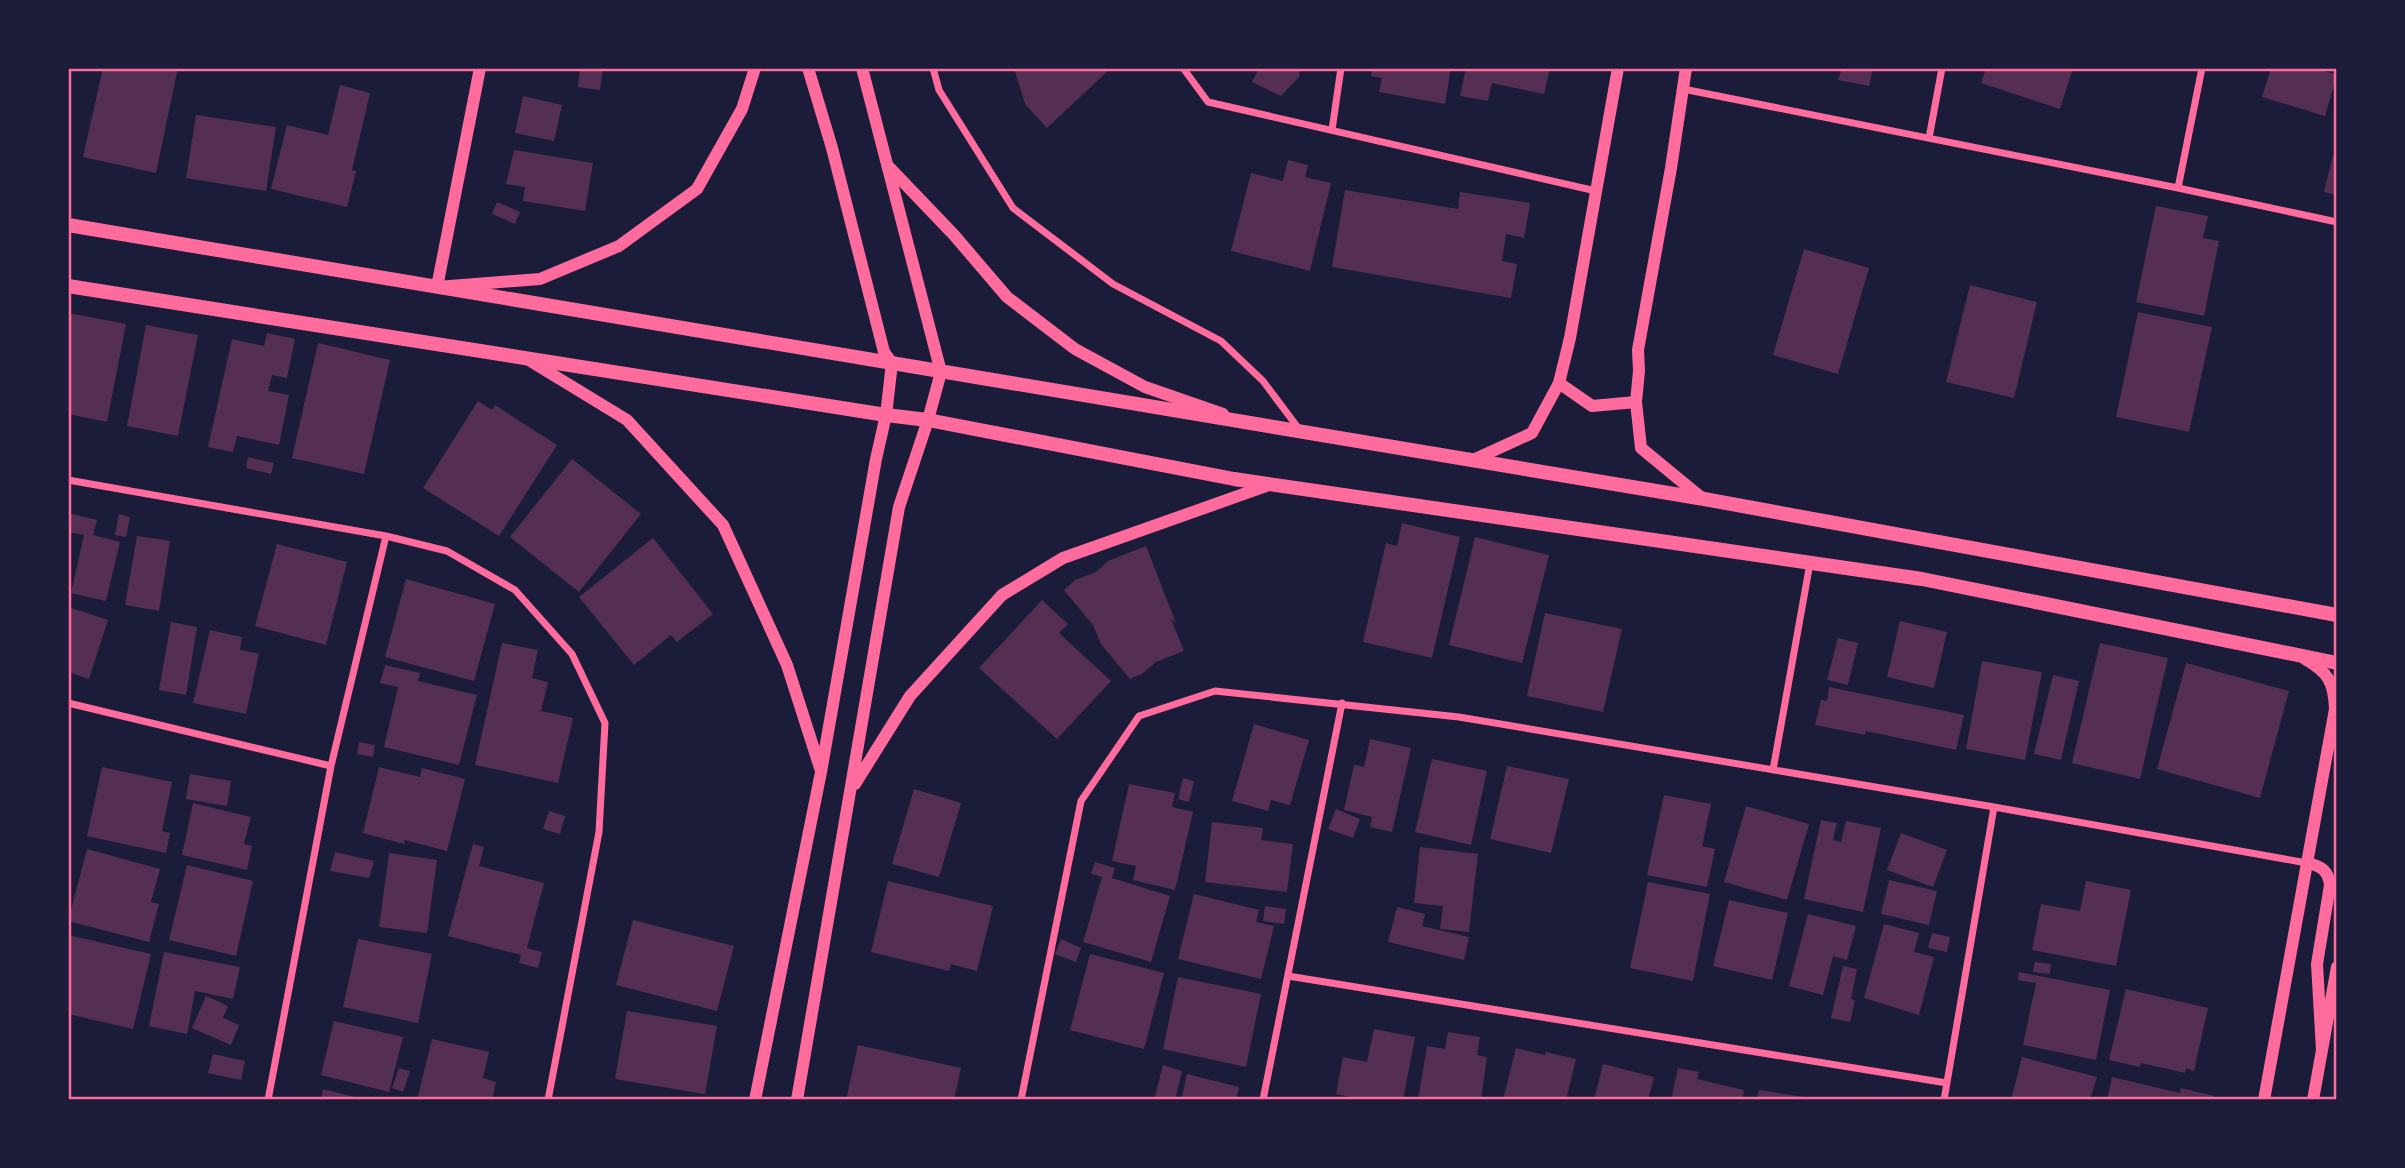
<svg xmlns="http://www.w3.org/2000/svg" width="2405" height="1168" font-family="'Roboto Condensed',sans-serif">
<style>
.building{fill:#542f53}
.lines{fill:none;stroke-linecap:round;stroke-linejoin:round}
.minor{stroke:#ff6b9d;stroke-width:7}
.tertiary{stroke:#ff6b9d;stroke-width:12}
.secondary{stroke:#ff6b9d;stroke-width:14}
.neatline{fill:none;stroke:#ff6b9d;stroke-width:2.5}
</style>
<rect width="100%" height="100%" fill="#1b1b3a"/>
<path class="building" d="M103,68H178L156,173L83,157Z
M580,68H603L600,90L578,87Z
M1014,68H1111L1047,128L1025,104Z
M1259,68H1300L1299,77L1281,96L1252,82Z
M1372,68H1451L1445,104L1379,92L1382,78L1371,76Z
M1466,68H1550L1544,94L1492,83L1488,101L1460,96Z
M1833,68H1873L1869,86L1838,80L1841,71Z
M1986,68H2073L2060,109L1981,83Z
M2271,68H2315L2337,75L2325,116L2262,97Z
M340,85L370,93L352,170L356,171L347,207L271,189L287,125L328,135Z
M523,96L562,105L554,141L515,133Z
M196,115L276,127L266,191L186,178Z
M2336,143H2337V195L2324,192Z
M514,150L593,163L585,211L523,201L525,187L506,184Z
M1288,160L1308,165L1305,177L1331,183L1310,271L1231,251L1251,173L1283,181Z
M1345,190L1458,209L1460,192L1530,203L1524,238L1506,234L1502,261L1517,264L1511,298L1332,267Z
M497,202L520,212L515,224L492,214Z
M2156,206L2208,216L2203,238L2219,241L2204,316L2136,302Z
M1804,249L1869,268L1838,374L1773,355Z
M1970,285L2037,302L2014,398L1946,382Z
M2138,312L2212,327L2189,432L2116,417Z
M68,313L126,324L107,422L68,414Z
M146,325L198,335L178,436L127,426Z
M267,333L295,339L287,378L272,375L268,391L289,395L279,445L237,436L233,452L208,447L232,339L264,346Z
M318,343L390,360L364,474L292,458Z
M478,401L492,410L495,405L557,445L499,536L423,488Z
M248,457L274,463L271,474L246,468Z
M572,459L641,514L579,592L510,537Z
M68,513L97,520L93,535L120,542L106,601L71,593L84,535L68,532Z
M119,514L130,517L126,537L115,535Z
M1402,523L1460,537L1432,658L1363,642L1386,543L1397,546Z
M137,536L170,541L159,611L125,605Z
M1475,537L1549,555L1522,663L1449,645Z
M653,538L713,614L677,642L671,635L634,665L579,597Z
M277,544L347,562L326,645L255,626Z
M1146,546L1176,623L1171,619L1184,651L1156,662L1142,674L1130,679L1101,644L1093,625L1064,590L1075,580L1096,572L1108,561Z
M406,579L495,604L474,681L385,657Z
M1042,600L1068,624L1059,633L1111,681L1057,739L979,668Z
M68,607L108,620L89,679L68,672Z
M1545,613L1622,629L1603,712L1527,696Z
M1900,621L1947,632L1934,688L1887,677Z
M171,622L197,627L186,695L159,690Z
M210,630L242,637L240,650L259,654L246,714L193,703Z
M1838,638L1858,643L1848,685L1827,680Z
M502,643L538,650L532,678L548,682L541,711L573,718L558,783L475,765Z
M2100,643L2168,658L2140,779L2072,763Z
M1982,661L2042,672L2025,760L1966,749Z
M2186,663L2289,691L2260,798L2157,769Z
M385,665L420,673L418,681L477,695L459,765L384,747L398,687L380,683Z
M2053,675L2079,681L2061,760L2034,754Z
M1829,687L1964,715L1956,750L1866,731L1865,735L1815,725L1821,700L1827,701Z
M1254,724L1309,740L1290,805L1271,800L1268,811L1232,801Z
M1370,739L1411,748L1392,832L1370,827L1372,817L1344,810L1354,765L1364,767Z
M359,742L375,745L373,757L357,754Z
M1432,759L1487,771L1471,845L1415,832Z
M1507,766L1569,779L1551,853L1490,839Z
M102,767L172,782L162,831L170,833L166,853L87,836Z
M379,767L420,777L422,768L465,779L447,851L405,840L404,844L363,833Z
M190,774L231,781L227,806L186,799Z
M1183,778L1194,781L1189,802L1178,799Z
M1129,784L1175,793L1172,807L1193,812L1175,890L1133,880L1136,866L1112,861Z
M914,789L961,803L939,877L892,864Z
M1664,795L1711,804L1702,846L1715,849L1707,887L1647,875Z
M193,803L251,817L244,844L252,846L247,870L182,855Z
M1746,806L1809,824L1787,900L1724,882Z
M1336,809L1360,819L1353,838L1328,829Z
M549,811L565,816L560,834L543,829Z
M1821,820L1837,823L1833,840L1841,842L1846,821L1881,828L1863,912L1804,899Z
M1212,822L1263,828L1261,840L1293,844L1287,892L1205,882Z
M1901,833L1947,850L1933,887L1887,870Z
M473,844L484,847L479,866L544,883L527,948L542,952L538,968L519,963L521,955L448,936Z
M1420,847L1478,854L1469,932L1440,929L1443,906L1414,903Z
M87,849L160,869L151,902L159,904L149,942L68,921Z
M335,852L374,861L369,878L330,871Z
M389,853L437,860L427,933L379,927Z
M1095,862L1115,868L1112,878L1170,896L1151,962L1083,942L1102,877L1091,874Z
M187,865L253,881L236,956L169,940Z
M1889,880L1937,891L1929,925L1881,914Z
M888,881L993,906L977,971L951,964L949,971L871,952Z
M2086,881L2131,890L2116,966L2032,950L2041,904L2080,911Z
M1648,882L1710,894L1693,981L1630,968Z
M1194,894L1259,910L1256,922L1274,926L1261,979L1178,959Z
M1729,900L1788,913L1772,980L1713,966Z
M1265,906L1286,909L1284,924L1263,921Z
M1397,907L1425,914L1422,926L1469,937L1464,960L1388,942Z
M1808,914L1856,926L1847,960L1833,956L1823,995L1789,986Z
M633,920L734,946L717,1011L616,985Z
M1884,924L1919,933L1914,952L1934,957L1919,1015L1864,998Z
M1932,933L1950,937L1947,952L1928,948Z
M68,935L151,954L133,1029L68,1014Z
M358,939L432,954L418,1023L343,1007Z
M1061,939L1081,948L1076,962L1055,954Z
M164,952L240,967L233,999L195,991L187,1034L149,1026Z
M1090,954L1164,973L1144,1049L1070,1030Z
M2035,962L2051,964L2050,974L2033,972Z
M1843,966L1857,969L1851,999L1855,1000L1850,1022L1831,1018Z
M2019,972L2110,990L2096,1060L2023,1045L2036,983L2018,980Z
M1178,977L1261,994L1246,1067L1163,1049Z
M2126,989L2208,1008L2194,1071L2186,1068L2185,1073L2141,1063L2140,1067L2109,1060Z
M206,996L228,1006L223,1018L239,1025L231,1045L192,1028Z
M627,1011L717,1026L705,1094L615,1079Z
M334,1021L403,1037L389,1092L321,1075Z
M1374,1029L1415,1037L1403,1100H1366L1336,1094L1343,1057L1367,1062Z
M1448,1032L1480,1037L1477,1055L1487,1057L1481,1100H1418L1427,1046L1445,1049Z
M432,1039L489,1052L483,1078L496,1082L492,1100H417Z
M858,1045L961,1068L954,1100H846Z
M1516,1048L1545,1055L1546,1052L1576,1059L1566,1100H1503Z
M213,1054L245,1061L241,1080L208,1073Z
M2022,1057L2097,1077L2090,1100H2011Z
M1603,1064L1654,1077L1648,1100H1594Z
M1163,1065L1182,1071L1175,1100H1154Z
M399,1068L410,1071L403,1092L392,1088Z
M1678,1068L1699,1072L1697,1079L1744,1090L1742,1100H1671Z
M1187,1074L1239,1087L1236,1100H1193L1182,1097Z
M2112,1077L2180,1093L2181,1088L2214,1096L2213,1100H2107Z
M323,1089L363,1099V1100H321Z
M1759,1090L1810,1098V1100H1757Z"/>
<g class="lines">
<path class="minor" d="M933,68L939,90L1013,208L1113,284L1221,341L1263,381L1299,429
M1183,68L1208,102L1596,191
M1683,89L2178,188L2337,222
M1332,130L1341,68
M1929,138L1942,68
M2178,188L2202,68
M68,480L386,536L447,551L515,590L572,654L605,723L599,832L548,1100
M68,703L331,766
M1773,770L1810,563
M1288,976L1947,1083
M268,1100L331,766L386,536
M1021,1100L1081,801L1139,716L1215,691L1459,717L1994,807L2307,863
M1263,1100L1342,703
M1944,1100L1994,807"/>
<path class="tertiary" d="M480,68L437,287L540,279L619,246L697,189L742,109L755,68
M1686,68L1671,168L1638,350L1639,371L1636,402L1641,448L1703,499
M887,165L954,235L1007,297L1075,349L1145,387L1223,414
M527,359L627,420L723,525L787,665L820,768
M1559,383L1592,406L1636,402
M1473,460L1532,433L1559,383L1570,338L1618,68
M855,784L910,696L1002,595L1063,558L1272,484
M2307,863C2321,866 2328,870 2330,885L2317,964L2322,1050
M755,1100L821,772L876,459L886,415L892,363L884,352L832,148L808,68
M797,1100L899,507L928,420L941,372L862,68
M2264,1100L2335,709C2334,682 2328,672 2305,659
M2313,1100L2337,967"/>
<path class="secondary" d="M68,225L1704,499L2337,615
M68,286L886,415L928,420L1234,479L1922,579L2337,663"/>
</g>
<rect width="2405" height="1168" fill="none" stroke="#1b1b3a" stroke-width="140"/>
<rect x="70" y="70" width="2265" height="1028" class="neatline"/>
</svg>
